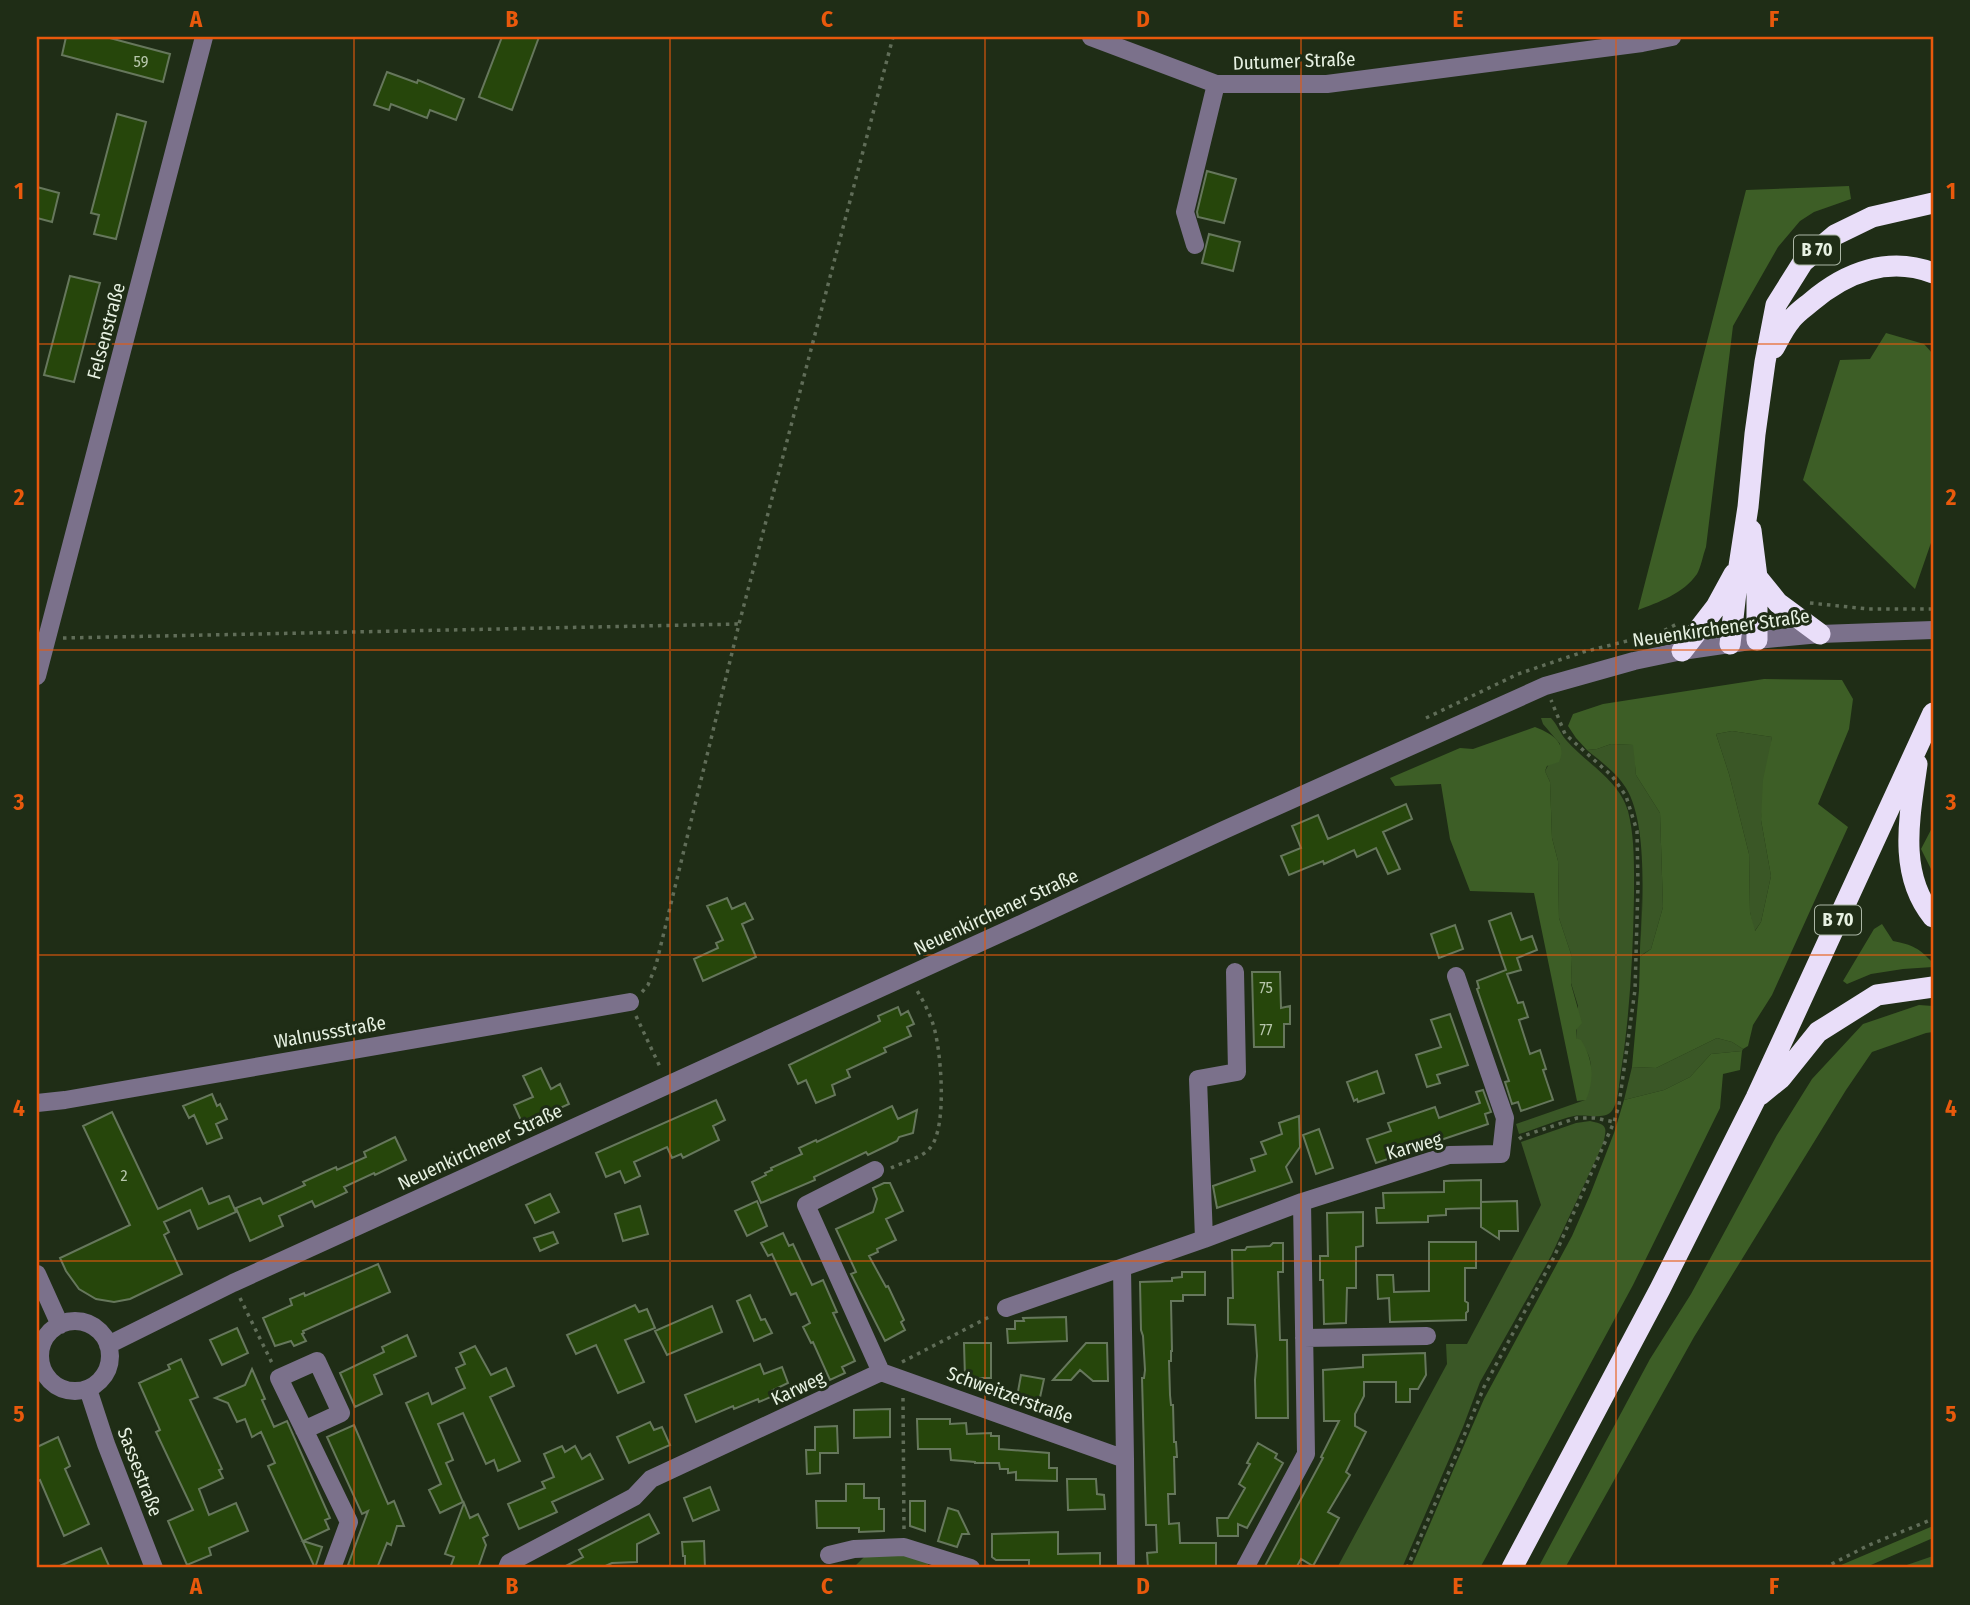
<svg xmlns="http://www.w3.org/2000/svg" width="1970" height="1605" font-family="'Fira Sans Condensed',sans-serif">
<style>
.green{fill:#3a5726}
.forest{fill:#3d5e26;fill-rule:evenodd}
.building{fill:#26460b;stroke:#66775c;stroke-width:2}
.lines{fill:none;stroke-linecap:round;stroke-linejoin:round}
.path{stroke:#606d58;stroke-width:3.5;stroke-dasharray:3.5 5;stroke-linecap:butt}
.minor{stroke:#7b718b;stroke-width:18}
.highway{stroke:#e9def9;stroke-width:21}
.grid{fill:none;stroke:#e8590c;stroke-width:2;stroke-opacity:0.55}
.labels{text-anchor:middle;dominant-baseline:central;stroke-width:6;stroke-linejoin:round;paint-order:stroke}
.number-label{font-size:16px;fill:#b7c6ac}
.shield{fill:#1f2d16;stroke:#abb6a5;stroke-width:2}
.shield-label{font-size:18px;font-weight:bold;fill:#e7f1e2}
.street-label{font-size:19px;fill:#e7f1e2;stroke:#1f2d16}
.neatline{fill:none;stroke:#e8590c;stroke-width:2.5}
.grid-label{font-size:23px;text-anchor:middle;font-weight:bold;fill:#e8590c}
</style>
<rect width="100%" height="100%" fill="#1f2d16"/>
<path class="green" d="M1541,718H1551C1557,724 1560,733 1566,740C1586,763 1619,780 1628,811C1635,838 1634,868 1634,896C1633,954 1630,1013 1621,1071C1619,1082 1619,1103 1611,1112C1602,1120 1585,1114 1574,1116C1556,1120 1537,1129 1519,1134L1516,1124L1585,1100C1592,1074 1597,1058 1576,1038L1578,1006L1571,983L1572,957L1559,918L1558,861L1552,838L1550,782L1545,771L1560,744L1543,724Z
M1732,731L1772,737L1761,820L1771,876L1761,922L1754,932L1750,912L1749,854L1729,774L1716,734Z
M1611,744L1634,745L1636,775L1660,813L1663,907L1651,949L1640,956C1642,912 1649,825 1626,788C1617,773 1600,761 1587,750L1597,749Z
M1717,1038L1732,1042L1743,1049L1742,1051L1711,1054L1690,1077L1664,1090L1624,1100L1632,1067L1656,1068Z
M1590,1121C1608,1125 1607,1127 1603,1144L1551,1256L1480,1382L1463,1427L1402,1568H1337L1447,1364L1446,1344H1467L1541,1205L1521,1142L1576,1123Z
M905,1554L928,1562V1568H853L866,1555Z
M1933,1556V1568H1898Z"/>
<path class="forest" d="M1849,186L1851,199L1814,212L1800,221L1778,247L1733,326L1706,547C1703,555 1701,567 1697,574C1683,594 1659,602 1638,610L1746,190Z
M1886,333L1924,344L1933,354V537L1915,589L1803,480L1840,360L1870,359Z
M1764,679L1842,680L1853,699L1849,729L1818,804L1848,827L1772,995L1753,1025L1748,1046L1743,1049L1732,1042L1717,1038L1656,1068L1632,1067L1639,990L1642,896L1641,956L1651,949L1663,907L1660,813L1636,775L1633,745L1611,744L1597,749L1587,750L1576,738L1568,726L1573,714L1603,704ZM1732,731L1772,737L1763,780L1761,820L1771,876L1761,922L1755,931L1750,912L1749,854L1729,774L1716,734Z
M1535,727C1551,733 1568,743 1559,762L1547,766L1545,771L1550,782L1552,838L1558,861L1559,918L1572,957L1571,984L1582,1023L1576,1030V1038L1581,1040C1593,1059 1595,1079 1586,1100L1577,1101L1534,893L1470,891L1450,839L1441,784L1395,786L1390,778L1460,748L1473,749Z
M1933,826V873L1921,849Z
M1882,924L1893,941C1913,945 1919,948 1933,963V967L1903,969L1871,974L1847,984L1843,981L1874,929Z
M1919,1005L1933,1006V1032L1926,1033L1872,1052L1846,1090L1694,1337L1565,1568H1538L1650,1359L1691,1294L1777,1135L1812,1079L1863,1024Z
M1742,1051L1740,1070L1723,1074L1720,1108L1633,1285L1480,1568H1411L1484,1399L1572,1236L1590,1195L1614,1133L1624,1100L1664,1090L1690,1077L1711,1054Z
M1933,1526V1538L1864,1568H1834Z"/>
<path class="building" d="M66,37H106L170,54L163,82L62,55Z
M502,37H539L512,110L479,97Z
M387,72L417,83L418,80L464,99L456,120L430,110L427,118L391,104L389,110L374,105Z
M117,114L146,122L116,239L94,234L99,215L91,213Z
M1207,171L1236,179L1224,223L1198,217L1197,212Z
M37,187L59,193L52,222L37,218Z
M1209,234L1240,242L1233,271L1202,263Z
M70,276L100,283L74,382L44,375Z
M1406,804L1412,819L1383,832L1400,869L1388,874L1376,848L1357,857L1354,850L1324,864L1323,861L1289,875L1281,856L1301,848L1292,826L1318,815L1328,839Z
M727,898L732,909L745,903L753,919L742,924L756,957L703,981L694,959L718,948L716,943L723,940L707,906Z
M1511,913L1521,940L1532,936L1537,950L1517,958L1521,970L1507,974L1518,1003L1523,1002L1528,1017L1519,1020L1530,1054L1540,1050L1546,1069L1543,1070L1553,1100L1521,1111L1518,1102L1512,1104L1505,1082L1509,1081L1477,989L1479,988L1477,981L1506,970L1489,921Z
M1455,925L1463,949L1439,958L1431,934Z
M1252,972H1280L1281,1008L1290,1006V1024H1284V1047H1254Z
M898,1007L901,1015L908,1011L914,1024L907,1027L911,1036L884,1048L886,1052L847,1070L850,1077L832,1085L835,1095L816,1103L806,1080L798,1084L789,1065L880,1021L878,1016Z
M1450,1014L1468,1065L1437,1075L1440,1083L1427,1087L1416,1055L1441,1047L1431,1020Z
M541,1068L551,1089L560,1084L569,1104L523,1125L514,1105L533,1097L523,1076Z
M1377,1071L1384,1093L1358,1102L1357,1099L1354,1101L1347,1082Z
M1483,1090L1491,1112L1485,1114L1488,1124L1429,1144L1427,1140L1398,1150L1400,1155L1376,1163L1367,1139L1391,1131L1388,1123L1435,1107L1439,1118L1480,1103L1476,1092Z
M212,1094L217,1106L220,1104L227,1119L216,1124L222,1138L207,1144L194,1115L189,1118L183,1106Z
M716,1100L725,1120L713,1126L719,1140L683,1158L681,1154L672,1158L667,1147L634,1162L640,1176L625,1183L620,1171L606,1177L596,1153Z
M892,1106L898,1119L917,1110L913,1133L899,1137L897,1141L868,1155L866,1152L814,1177L815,1180L761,1203L752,1182L766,1175L765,1173L772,1170L771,1168L802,1154L799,1148L816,1140L817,1142Z
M112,1112L158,1209L202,1188L209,1204L229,1196L236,1212L198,1229L190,1210L164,1222L169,1232L164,1235L182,1274L130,1299L114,1302L96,1299L79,1289L66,1271L60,1258L130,1225L83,1126Z
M1299,1116L1300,1147L1286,1167L1292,1182L1217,1208L1213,1186L1255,1171L1251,1159L1266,1154L1261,1142L1282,1134L1279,1123Z
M1319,1129L1333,1168L1316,1174L1303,1135Z
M395,1137L406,1160L375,1175L374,1173L344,1187L347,1192L315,1207L312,1201L279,1216L283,1226L250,1241L236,1208L260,1198L263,1204L305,1185L303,1182L336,1167L337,1170L366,1157L364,1152Z
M1481,1180V1208L1446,1209V1215L1428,1216V1222L1377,1223L1376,1208H1384L1383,1193L1444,1192V1181Z
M884,1183H890L903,1211L886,1219L896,1240L877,1249L878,1252L869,1256L886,1287L888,1286L904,1320L901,1322L905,1330L885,1341L851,1274L856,1272L836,1229L873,1212L877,1199L873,1188Z
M550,1194L559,1212L535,1223L526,1205Z
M757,1201L767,1226L747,1236L735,1211Z
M1517,1201L1518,1231H1499V1239L1481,1227V1202Z
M640,1206L648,1234L623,1241L615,1214Z
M1363,1212V1246L1356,1247V1288H1347L1346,1323L1324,1324L1323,1280H1320V1256H1328L1327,1213Z
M553,1232L558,1243L540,1251L534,1238Z
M783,1233L789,1246L793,1244L812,1285L823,1280L837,1312L833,1313L855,1361L842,1367L845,1373L830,1380L813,1342L811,1343L803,1327L810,1323L796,1293L791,1295L772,1254L768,1256L761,1243Z
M1429,1242H1476V1268H1465V1301L1468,1303V1311L1466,1313V1320L1390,1322L1389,1298L1378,1299L1377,1275H1393L1394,1292L1429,1291Z
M1273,1243H1283V1272H1278L1280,1340H1287L1288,1418H1256L1255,1380L1257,1356L1255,1325L1228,1324V1298H1233L1232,1250H1245L1247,1247L1270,1246Z
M378,1264L390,1292L303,1331L304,1333L302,1334L306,1341L294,1346L291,1341L275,1346L263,1318L292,1305L290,1299L304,1293L305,1296Z
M1182,1272H1205V1295H1183V1301H1171L1172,1351H1171V1361H1169L1170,1395L1171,1405H1173L1174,1442H1176L1177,1457H1174L1175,1494H1168L1169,1524L1179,1523L1180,1543H1216V1568H1148L1147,1553L1157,1552L1156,1525H1146L1142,1378H1144L1145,1370L1143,1336L1141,1330L1140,1282L1172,1281V1278L1182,1277Z
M750,1295L761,1320L765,1319L772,1333L754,1341L737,1301Z
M635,1305L639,1312L647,1309L655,1328L625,1340L644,1382L618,1393L596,1345L576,1354L567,1335Z
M712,1306L722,1332L667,1355L655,1331Z
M1066,1317L1067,1341L1008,1343L1007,1329H1015V1321H1024L1023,1318Z
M237,1328L248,1353L222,1365L210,1340Z
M407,1335L416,1356L374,1375L382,1394L355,1407L340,1373L384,1352L382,1347Z
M964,1343H991V1378H965Z
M1086,1343H1107L1108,1381H1093L1080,1370L1071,1380H1053Z
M475,1346L491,1375L506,1368L514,1386L490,1397L520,1461L498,1471L494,1460L486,1464L463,1413L438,1424L453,1460L446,1463L463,1502L440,1513L429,1490L441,1484L406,1403L428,1393L432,1404L465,1388L456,1368L465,1364L460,1353Z
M1425,1353L1426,1375L1418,1389H1410V1402H1396V1382H1364V1396L1355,1414V1426L1366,1432L1346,1472L1350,1475L1328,1512L1339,1518L1313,1566L1301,1559L1296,1568H1264L1323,1458L1321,1457L1339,1421H1324L1323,1370L1363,1367V1355Z
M181,1359L198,1397L190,1400L222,1469L219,1470L223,1478L199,1489L209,1515L236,1503L248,1531L209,1548L211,1555L187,1565L168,1521L193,1510L156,1432L160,1430L139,1383L170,1369L168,1365Z
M760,1364L764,1374L782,1367L788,1383L771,1391L773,1396L759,1402L758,1399L734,1409L733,1406L696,1422L685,1395Z
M252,1369L265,1399L262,1400L274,1427L287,1421L330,1518L325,1520L329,1529L303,1541L322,1547L315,1568L268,1466L275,1463L261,1432L252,1437L245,1419L237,1422L228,1403L215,1398L245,1385Z
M1021,1375L1044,1379L1039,1402L1017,1397Z
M890,1409V1437L854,1438V1410Z
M917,1419H950V1424L966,1423L967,1434L991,1433V1436H999V1449L1049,1453V1468H1057V1481L1016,1480V1472L1008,1473V1469H1000L999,1463H975V1462L951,1460L950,1449H918Z
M650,1422L654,1430L662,1427L670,1445L629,1463L617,1437Z
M354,1425L388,1504L394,1501L404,1526H397L391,1545L387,1543L377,1568H358L348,1565L368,1511L362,1514L327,1437Z
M837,1426L838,1453H820V1473L807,1474L806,1450H815V1427Z
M58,1437L70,1466L65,1469L89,1524L64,1536L40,1480L37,1482V1447Z
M1258,1443L1277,1454L1275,1458L1283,1463L1247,1528L1238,1524V1536H1218L1217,1518H1228L1245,1488L1239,1484L1250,1464L1247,1463Z
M562,1446L565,1452L575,1446L582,1459L590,1454L603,1479L552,1502L557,1512L519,1529L508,1504L545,1488L542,1482L554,1477L544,1454Z
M1067,1479H1096L1097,1494L1104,1495L1105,1509L1068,1510Z
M846,1484H864V1498H879V1509H884V1531L859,1532V1528H817L816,1501H846Z
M710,1487L719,1510L693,1521L684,1498Z
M910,1501H925V1531L910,1526Z
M464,1503L470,1518L478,1514L488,1535L483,1538L486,1545L478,1568H450L454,1557L445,1554Z
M948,1508L958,1511L969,1534H962L957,1547L938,1541Z
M649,1514L659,1533L637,1544V1562L612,1563L601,1568H562L583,1557L579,1550Z
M1058,1532V1554L1100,1553V1568H1029V1560H996L992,1557V1534Z
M704,1541L705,1568H685V1556H683L682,1542Z
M101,1548L110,1568H55Z"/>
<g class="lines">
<path class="path" d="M1810,603L1868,609H1933
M63,638L739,624
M1426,718L1518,674L1583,652L1659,633L1677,624
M642,992L648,985L656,965L739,624L893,37
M636,1016L661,1069
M1519,1139L1523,1136L1577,1118H1595L1614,1122
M891,1168C903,1162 922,1158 930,1148C948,1128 941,1048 933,1024C929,1012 923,1000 916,989
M240,1298L272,1363
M902,1362L991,1316
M903,1398L904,1530
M1407,1568L1454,1460L1484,1387L1554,1257L1614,1122L1619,1105L1635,990L1638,885L1637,831L1626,796L1612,776L1565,734L1551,700
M1824,1568L1869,1545L1933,1519"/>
<path class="minor" d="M1091,37L1216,84H1327L1642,43L1672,37
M1195,245L1185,212L1216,84
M37,676L204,37
M37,1103L65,1100L630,1002
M875,1170L806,1205L881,1372
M1204,1239L1198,1079L1237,1072L1235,972
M1122,1268L1125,1459
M37,1274L60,1325
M1006,1308L1204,1239L1302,1202L1449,1155L1501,1154L1505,1118L1456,976
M40 1356a35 35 0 1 1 70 0a35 35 0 1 1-70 0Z
M1304,1338L1427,1336
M108,1345L233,1283L1032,919L1224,830L1545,686L1634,661L1682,651L1757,640L1820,634L1933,630
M881,1372L1125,1459L1126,1568
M88,1389L106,1444L154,1568
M304,1430L341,1413L317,1361L279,1378L349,1522L332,1568
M829,1555L854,1549L904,1547L971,1568
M507,1568L509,1563L634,1497L651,1479L881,1372
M1245,1568L1306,1454L1302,1202"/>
<path class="highway" d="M1774,348C1779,339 1784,328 1791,320C1796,313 1805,307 1811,302C1846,272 1889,256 1933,273
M1751,530L1757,577V640
M1757,577L1778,603L1820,634
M1730,644L1739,566L1748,507L1755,434L1765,362L1776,305L1803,262L1835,235L1872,217L1933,203
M1682,651L1716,607L1734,574
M1917,764C1910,816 1897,873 1933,917
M1760,1095L1781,1078L1818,1032L1877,995L1933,987
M1512,1568L1660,1289L1756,1098L1933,713"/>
</g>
<path class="grid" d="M354,37V1568M670,37V1568M985,37V1568M1301,37V1568M1616,37V1568M37,344H1933M37,650H1933M37,955H1933M37,1261H1933"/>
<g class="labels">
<g class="number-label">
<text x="141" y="61">59</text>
<text x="1266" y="987">75</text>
<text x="1266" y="1029">77</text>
<text x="124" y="1175">2</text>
</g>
<g class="shield">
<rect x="1794" y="235.5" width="46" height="29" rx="5"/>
<rect x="1815" y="905.5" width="46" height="29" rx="5"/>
</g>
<g class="shield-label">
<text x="1817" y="250">B 70</text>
<text x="1838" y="920">B 70</text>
</g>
<g class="street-label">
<text transform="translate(1294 61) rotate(-2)">Dutumer Straße</text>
<text transform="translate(106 331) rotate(-75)">Felsenstraße</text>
<text transform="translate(1721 628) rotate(-8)">Neuenkirchener Straße</text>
<text transform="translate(996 912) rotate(-25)">Neuenkirchener Straße</text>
<text transform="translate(330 1032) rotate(-10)">Walnussstraße</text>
<text transform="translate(1414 1146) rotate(-16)">Karweg</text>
<text transform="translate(480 1147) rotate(-25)">Neuenkirchener Straße</text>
<text transform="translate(798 1388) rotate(-25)">Karweg</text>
<text transform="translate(1010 1395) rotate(20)">Schweitzerstraße</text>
<text transform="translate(140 1472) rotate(69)">Sassestraße</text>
</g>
</g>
<rect width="1970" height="1605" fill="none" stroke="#1f2d16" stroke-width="77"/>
<rect x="38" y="38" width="1894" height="1528" class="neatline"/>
<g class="grid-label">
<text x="196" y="27">A</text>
<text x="512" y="27">B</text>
<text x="827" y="27">C</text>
<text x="1143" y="27">D</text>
<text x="1458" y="27">E</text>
<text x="1774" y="27">F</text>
<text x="19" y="199">1</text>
<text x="1951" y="199">1</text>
<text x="19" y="505">2</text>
<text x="1951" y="505">2</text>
<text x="19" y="810">3</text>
<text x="1951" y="810">3</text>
<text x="19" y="1116">4</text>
<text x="1951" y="1116">4</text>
<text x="19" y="1422">5</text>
<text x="1951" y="1422">5</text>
<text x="196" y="1594">A</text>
<text x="512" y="1594">B</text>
<text x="827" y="1594">C</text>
<text x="1143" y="1594">D</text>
<text x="1458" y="1594">E</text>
<text x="1774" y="1594">F</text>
</g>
</svg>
